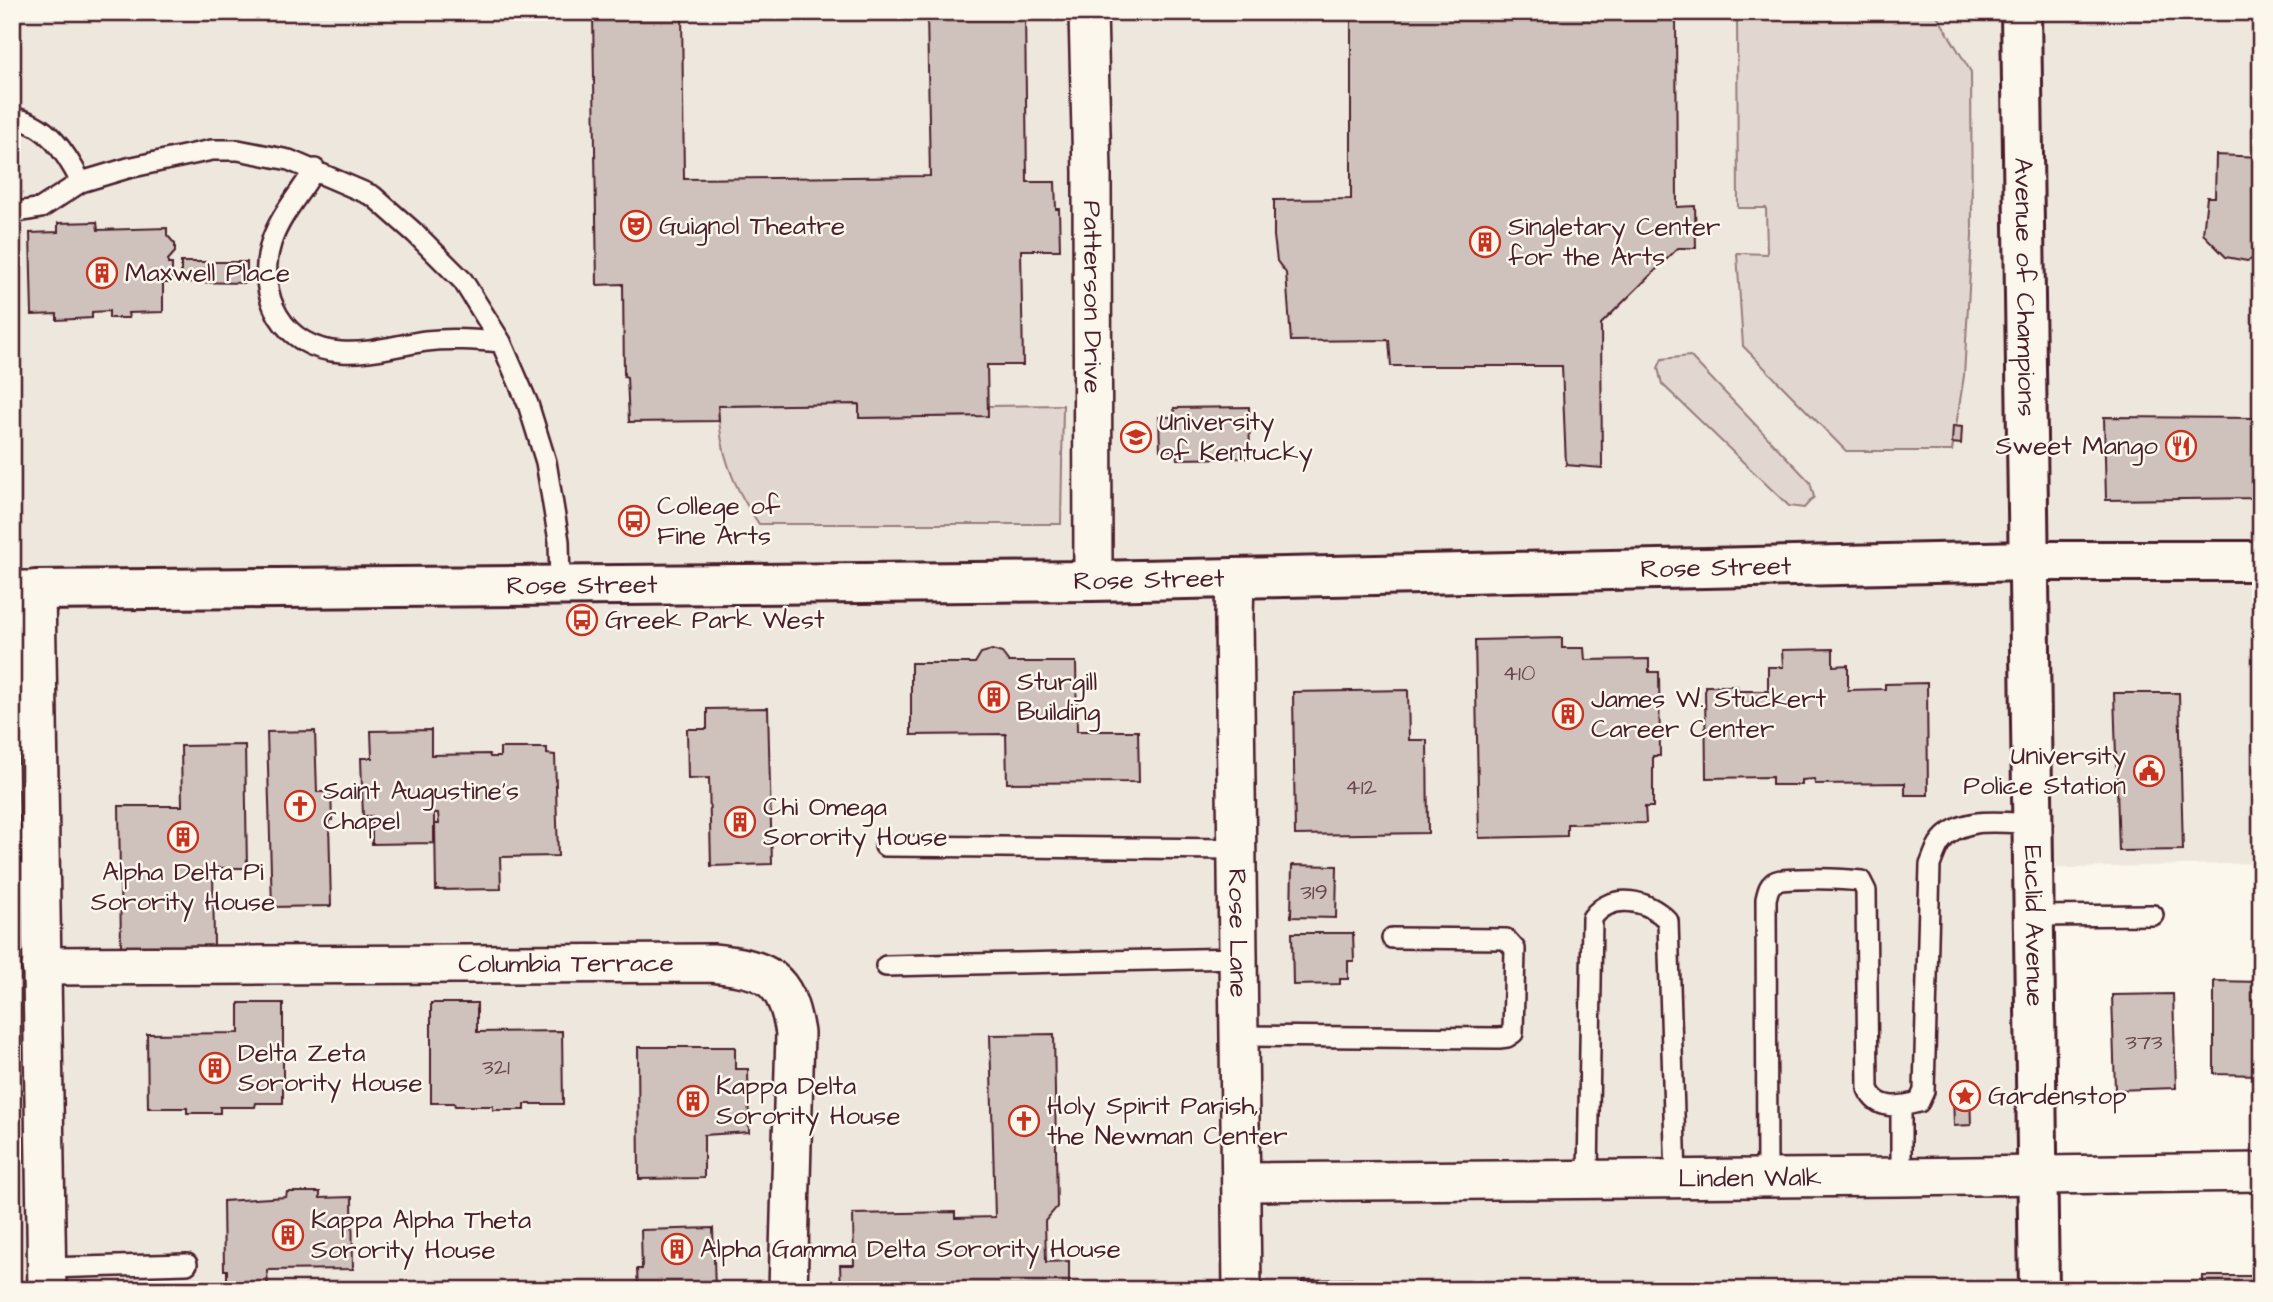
<svg xmlns="http://www.w3.org/2000/svg" width="2273" height="1302" font-family="'Architects Daughter',sans-serif">
<style>
.built{fill:#eee7de}
.green{fill:#e2d7d0;stroke:#967b7e;stroke-width:2}
.building{fill:#cfc2bc;stroke:#4a1f2b;stroke-width:2}
.lines{fill:none;stroke-linecap:round;stroke-linejoin:round}
.lane-casing{stroke:#4a1f2b;stroke-width:24}
.street-casing{stroke:#4a1f2b;stroke-width:42}
.secondary-casing{stroke:#4a1f2b;stroke-width:44}
.lane{stroke:#fbf7ec;stroke-width:19}
.street{stroke:#fbf7ec;stroke-width:37}
.secondary{stroke:#fbf7ec;stroke-width:38}
.labels{text-anchor:middle;dominant-baseline:central;stroke-width:5;stroke-linejoin:round;paint-order:stroke}
.number-label{font-size:23px;fill:#6b484f}
.poi-label{font-size:26px;fill:#4a1f2b;stroke:#fbf7ec;text-anchor:start}
.street-label{font-size:26px;fill:#4a1f2b;stroke:#fbf7ec}
</style>
<rect width="100%" height="100%" fill="#fbf7ec"/>
<filter id="ink" filterUnits="userSpaceOnUse"><feTurbulence type="fractalNoise" baseFrequency=".0143" numOctaves="2"/><feDisplacementMap in="SourceGraphic" scale="14" xChannelSelector="R" yChannelSelector="G"/><feConvolveMatrix kernelMatrix="1 2 1 2 8 2 1 2 1" color-interpolation-filters="sRGB"/></filter>
<g filter="url(#ink)">
<path class="built" d="M12,12H2261V863L2034,869L2039,1290H12Z"/>
<path class="green" d="M1737,12H1935L1971,72L1972,236L1964,376L1952,451H1846L1743,346L1737,253L1767,254L1766,208H1738Z
M1690,356L1810,482L1814,497L1804,508L1789,506L1662,384L1658,368L1662,359Z
M859,404L860,418L988,416V406L1063,405L1061,524H759C732,485 720,453 718,406Z"/>
<path class="building" d="M593,12H682L684,179L930,176L927,12H1025L1027,182H1055L1056,209H1059L1060,250H1021L1023,365H987L988,416L859,418V404L718,406L719,421L629,422L627,377L624,376L623,284L597,285Z
M1351,12H1676L1677,207L1695,206L1696,248H1678L1601,324L1602,468L1566,465L1562,366H1391L1389,340L1291,341L1286,273L1277,261L1274,236V200L1351,199Z
M2209,12H2261V20Z
M2216,155L2261,157V256L2247,261L2226,257L2203,234L2207,197H2215Z
M97,222L98,230L167,228V235L175,244V252L168,260V264H172V283H163V312L128,313L129,318H109V311L92,312V318L57,320V314L32,315L30,233L58,232V223Z
M181,262H247V283L181,282Z
M1249,407L1250,458L1177,459L1176,450H1160L1159,417H1175L1174,408Z
M2104,417L2261,418V498L2106,500Z
M1953,426L1962,427L1961,444L1952,443Z
M1562,638V648H1584L1585,660L1649,659V672H1659L1660,756H1653V807H1645L1646,823L1567,824V836L1479,838L1475,640Z
M1833,649V666L1848,665V690L1885,689V684L1927,683L1928,795H1905V783L1815,784L1814,779L1802,780V785H1772V777L1706,778L1705,686H1737L1738,691H1768V667H1783L1782,650Z
M992,650L1002,653L1009,662H1076L1077,731H1138L1139,782L1007,783L1006,734L911,735V663H975L981,653Z
M1408,690L1409,740H1427L1428,833L1295,835L1293,692Z
M2114,693H2179L2183,850L2119,851Z
M768,708L772,864L711,866L709,778L688,779L687,729H707V709Z
M431,730V755L489,754L490,757H500V748H547V754L555,755L558,856L500,857L501,889L436,890L435,824H439L438,813H434V843L372,844V816H363L361,758H372L371,731Z
M315,731L317,792H331L332,820H329L331,906L272,907L267,732Z
M245,745L247,868H213L214,946L121,947L119,806H182L181,746Z
M1292,865L1337,866L1336,918L1291,917Z
M1292,933H1353L1354,961H1348V979H1340V984L1293,985Z
M2214,981L2261,982V1075L2214,1074Z
M2173,994L2176,1088L2115,1090L2112,995Z
M239,1003H283V1103H256L255,1107H220V1113H187V1108H148L147,1034L239,1033Z
M431,1003H477V1032L562,1031L563,1104H525V1110H493V1106H455L454,1103H431Z
M1054,1034L1057,1207L1045,1221L1046,1262L1069,1261V1290H841L840,1265H854L853,1214L955,1212V1218L995,1217L990,1035Z
M638,1047H735V1069H748L749,1132L704,1135V1178L639,1179Z
M1953,1093H1970L1971,1125L1954,1126Z
M287,1192H320V1198L352,1197L353,1269L267,1270L268,1290H227V1270H224L223,1201L286,1197Z
M713,1228L715,1290H638L637,1269H642L641,1230Z
M2203,1276H2257V1290H2203Z
M1352,1279L1353,1290H1302V1280Z"/>
<g class="lines">
<g class="lane-casing">
<path id="lane" d="M12,118C47,122 66,153 81,182
M315,169C301,192 279,217 271,243C255,295 283,349 341,352C370,354 397,345 426,341C451,338 476,340 501,342
M12,213L41,208L81,182L128,168L212,150H238L289,160L373,196L416,234L463,281L501,342L528,404L546,462L559,541L560,585
M885,846L1237,849
M2034,916L2153,915
M886,966L1238,958
M1239,1036L1499,1038L1507,1037L1513,1033L1515,949L1506,939L1392,938
M1901,1107V1177
M1767,1177L1766,899C1768,891 1769,884 1777,881C1792,877 1844,879 1861,881L1866,891L1868,1089C1877,1111 1900,1107 1919,1102L1924,1091L1930,865C1933,858 1935,851 1939,844C1959,814 2003,823 2033,824
M1588,1178L1592,918C1611,892 1648,899 1668,921L1676,1178
M47,1268L187,1264"/>
</g>
<g class="street-casing">
<g id="street">
<path id="s1" d="M1088,12L1092,172L1093,581"/>
<path id="s2" d="M1235,578L1234,617L1242,1290"/>
<path d="M12,590H36L47,1290"/>
<path id="s3" d="M41,966L712,963C767,969 786,976 795,1033L788,1290"/>
<path id="s4" d="M1241,1182L1901,1177L2261,1172"/>
</g>
</g>
<g class="secondary-casing">
<g id="secondary">
<path id="s5" d="M2021,12L2039,1290"/>
<path id="s6" d="M36,590L1093,581L2028,561H2261"/>
</g>
</g>
<use href="#lane" class="lane"/>
<use href="#street" class="street"/>
<use href="#secondary" class="secondary"/>
</g>
</g>
<defs>
<g id="theatre-ring" transform="scale(1.575)"><circle r="9.5" fill="#fbf7ec" stroke="#c8321e" stroke-width="1.5"/><path d="M-5-5.5Q0-4 5-5.5V0Q5 5 0 6Q-5 5-5 0ZM-3.3-2.5H-1v1.5H-3.3ZM1-2.5H3.3v1.5H1ZM-2.8 1Q0 5.5 2.8 1Z" fill="#c8321e"/></g>
<g id="building-ring" transform="scale(1.575)"><circle r="9.5" fill="#fbf7ec" stroke="#c8321e" stroke-width="1.5"/><path d="M-4-6H4V6H1V3H-1V6H-4ZM-2.5-4.3h1.7v1.8h-1.7ZM.8-4.3h1.7v1.8H.8ZM-2.5-1h1.7V.8h-1.7ZM.8-1h1.7V.8H.8Z" fill="#c8321e"/></g>
<g id="university-ring" transform="scale(1.575)"><circle r="9.5" fill="#fbf7ec" stroke="#c8321e" stroke-width="1.5"/><path d="M0-5L7-2L0 1L-7-2ZM-4 1L0 2.5L4 1V4Q0 6-4 4Z" fill="#c8321e"/></g>
<g id="restaurant-ring" transform="scale(1.575)"><circle r="9.5" fill="#fbf7ec" stroke="#c8321e" stroke-width="1.5"/><path d="M-5-6h1v4h1v-4h1v4h1v-4h1v5L-1.5 .5V6h-2V.5L-5-1ZM5-6V6H3V1.5H1.5Q1.5-4 5-6Z" fill="#c8321e"/></g>
<g id="bus-ring" transform="scale(1.575)"><circle r="9.5" fill="#fbf7ec" stroke="#c8321e" stroke-width="1.5"/><path d="M-5-6H5V4H4V6H2V4H-2V6H-4V4H-5ZM-3.5-4V0h7V-4ZM-3.5 1.2v1.5H-2V1.2ZM2 1.2v1.5H3.5V1.2Z" fill="#c8321e"/></g>
<g id="civic-ring" transform="scale(1.575)"><circle r="9.5" fill="#fbf7ec" stroke="#c8321e" stroke-width="1.5"/><path d="M-.6-6.5H3V-4.5H.6V-3L4-1V1h2V6H-6V1h2V-1L-.6-3ZM-1.2 2.5V6h2.4V2.5Z" fill="#c8321e"/></g>
<g id="church-ring" transform="scale(1.575)"><circle r="9.5" fill="#fbf7ec" stroke="#c8321e" stroke-width="1.5"/><path d="M-1.2-6h2.4v3.5h3.3v2.4h-3.3V6h-2.4V-.1h-3.3v-2.4h3.3Z" fill="#c8321e"/></g>
<g id="sight-ring" transform="scale(1.575)"><circle r="9.5" fill="#fbf7ec" stroke="#c8321e" stroke-width="1.5"/><path d="M0-6L1.8-2.2L6-1.7L2.9 1.2L3.7 5.4L0 3.3L-3.7 5.4L-2.9 1.2L-6-1.7L-1.8-2.2Z" fill="#c8321e"/></g>
</defs>
<g fill-rule="evenodd">
<use href="#theatre-ring" x="636" y="226"/>
<use href="#building-ring" x="1485" y="242"/>
<use href="#building-ring" x="102" y="273"/>
<use href="#university-ring" x="1136" y="437"/>
<use href="#restaurant-ring" x="2181" y="446"/>
<use href="#bus-ring" x="634" y="521"/>
<use href="#bus-ring" x="582" y="620"/>
<use href="#building-ring" x="994" y="697"/>
<use href="#building-ring" x="1568" y="714"/>
<use href="#civic-ring" x="2149" y="771"/>
<use href="#church-ring" x="300" y="806"/>
<use href="#building-ring" x="740" y="822"/>
<use href="#building-ring" x="183" y="837"/>
<use href="#building-ring" x="215" y="1068"/>
<use href="#sight-ring" x="1965" y="1096"/>
<use href="#building-ring" x="693" y="1101"/>
<use href="#church-ring" x="1024" y="1121"/>
<use href="#building-ring" x="288" y="1235"/>
<use href="#building-ring" x="677" y="1249"/>
</g>
<g class="labels">
<g class="number-label">
<text x="1519" y="673">410</text>
<text x="1361" y="787">412</text>
<text x="1314" y="892">319</text>
<text x="2144" y="1042">373</text>
<text x="496" y="1067">321</text>
</g>
<g class="poi-label">
<text x="659" y="226">Guignol Theatre</text>
<text x="1508" y="227">Singletary Center<tspan x="1508" dy="30">for the Arts</tspan></text>
<text x="125" y="273">Maxwell Place</text>
<text x="1159" y="422">University<tspan x="1159" dy="30">of Kentucky</tspan></text>
<text x="2158" y="446" text-anchor="end">Sweet Mango</text>
<text x="657" y="506">College of<tspan x="657" dy="30">Fine Arts</tspan></text>
<text x="605" y="620">Greek Park West</text>
<text x="1017" y="682">Sturgill<tspan x="1017" dy="30">Building</tspan></text>
<text x="1591" y="699">James W. Stuckert<tspan x="1591" dy="30">Career Center</tspan></text>
<text x="2126" y="756" text-anchor="end">University<tspan x="2126" dy="30">Police Station</tspan></text>
<text x="323" y="791">Saint Augustine's<tspan x="323" dy="30">Chapel</tspan></text>
<text x="763" y="807">Chi Omega<tspan x="763" dy="30">Sorority House</tspan></text>
<text x="183" y="872" text-anchor="middle">Alpha Delta Pi<tspan x="183" dy="30">Sorority House</tspan></text>
<text x="238" y="1053">Delta Zeta<tspan x="238" dy="30">Sorority House</tspan></text>
<text x="716" y="1086">Kappa Delta<tspan x="716" dy="30">Sorority House</tspan></text>
<text x="1988" y="1096">Gardenstop</text>
<text x="1047" y="1106">Holy Spirit Parish,<tspan x="1047" dy="30">the Newman Center</tspan></text>
<text x="311" y="1220">Kappa Alpha Theta<tspan x="311" dy="30">Sorority House</tspan></text>
<text x="700" y="1249">Alpha Gamma Delta Sorority House</text>
</g>
<g class="street-label">
<text stroke="none"><textPath href="#s5" startOffset="275">Avenue of Champions</textPath></text>
<text stroke="none"><textPath href="#s1" startOffset="285">Patterson Drive</textPath></text>
<text stroke="none"><textPath href="#s6" startOffset="1680">Rose Street</textPath></text>
<text stroke="none"><textPath href="#s6" startOffset="1113">Rose Street</textPath></text>
<text stroke="none"><textPath href="#s6" startOffset="546">Rose Street</textPath></text>
<text stroke="none"><textPath href="#s5" startOffset="914">Euclid Avenue</textPath></text>
<text stroke="none"><textPath href="#s2" startOffset="355">Rose Lane</textPath></text>
<text stroke="none"><textPath href="#s3" startOffset="525">Columbia Terrace</textPath></text>
<text stroke="none"><textPath href="#s4" startOffset="509">Linden Walk</textPath></text>
</g>
</g>
<rect width="2273" height="1302" fill="none" stroke="#fbf7ec" stroke-width="42"/>
<rect x="21" y="21" width="2231" height="1260" fill="none" stroke="#4a1f2b" stroke-width="2.5" filter="url(#ink)"/>
</svg>
